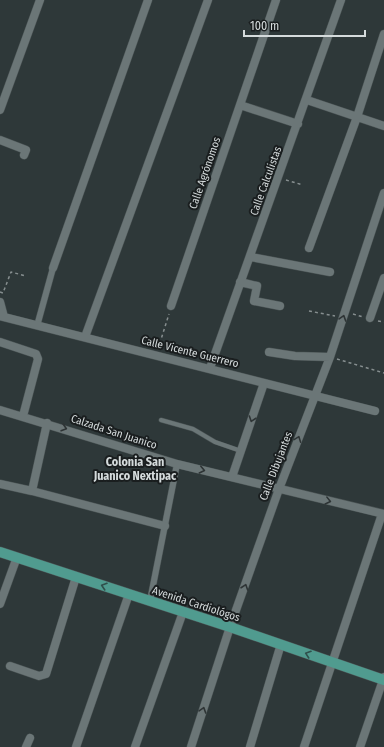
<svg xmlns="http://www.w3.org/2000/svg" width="384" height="747" font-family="'Fira Sans Condensed',sans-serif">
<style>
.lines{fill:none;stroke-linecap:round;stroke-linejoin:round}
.service-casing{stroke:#4b5455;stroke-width:5}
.pedestrian-casing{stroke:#4b5455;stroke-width:7}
.minor-casing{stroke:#4b5455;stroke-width:9}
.primary-casing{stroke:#4b5455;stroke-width:11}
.path{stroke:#878f90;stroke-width:1.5;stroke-dasharray:3 3;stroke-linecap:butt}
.service{stroke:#6b7677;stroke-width:4}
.pedestrian{stroke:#6b7677;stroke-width:6}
.minor{stroke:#6b7677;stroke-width:8}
.primary{stroke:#509b8f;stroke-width:10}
.oneway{stroke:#2e3435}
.oneway2{stroke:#30504c}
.labels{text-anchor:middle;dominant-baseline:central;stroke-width:4;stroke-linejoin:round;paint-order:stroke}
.street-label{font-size:11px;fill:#d5dbdc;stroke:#1a1e1f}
.neighbourhood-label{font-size:12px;font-weight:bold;fill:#d5dbdc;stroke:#1a1e1f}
</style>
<rect width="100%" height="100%" fill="#2e3839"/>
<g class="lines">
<g class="service-casing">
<path id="service" d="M161,420L193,429L215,442L241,451"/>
</g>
<g class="pedestrian-casing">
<path id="pedestrian" d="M37,326L53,268
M150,601L177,464"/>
</g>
<g class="minor-casing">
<path id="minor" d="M307,100L384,126
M240,105L298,124
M0,110L40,0
M0,140L26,150L24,155
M309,248L357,117L384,34
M251,257L330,272
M53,268L148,0
M240,282L257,286L254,301L280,306
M0,302L4,317
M171,306L276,0
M0,316L375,411
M370,318L384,278
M85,337L208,0
M0,342L36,354L38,359L23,416
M269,352L295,356L330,357
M210,368L341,0
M0,410L177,464L384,514
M232,477L264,383
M0,484L32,491L165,526
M32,491L47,423
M0,604L17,557
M10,666L39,676L46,674L76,577
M26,747L30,738
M76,747L129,594
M135,747L183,612
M191,747L230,627L279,489L330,357L384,193
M250,747L281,644
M304,747L382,514
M360,747L384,677"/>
</g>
<g class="primary-casing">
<path id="primary" d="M0,552L230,627L384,680"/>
</g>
<path class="path" d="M286,180L303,185
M0,292L3,293L11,272L26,276
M309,311L335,316
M353,314L363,317
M378,321L384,322
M158,349L169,314
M337,359L384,373"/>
<use href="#service" class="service"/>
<use href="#pedestrian" class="pedestrian"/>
<use href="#minor" class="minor"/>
<use href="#primary" class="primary"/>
</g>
<defs><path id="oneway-chevron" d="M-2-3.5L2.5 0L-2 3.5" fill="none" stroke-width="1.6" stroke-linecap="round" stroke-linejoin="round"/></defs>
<g class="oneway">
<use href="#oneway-chevron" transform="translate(343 318) rotate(-72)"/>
<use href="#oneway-chevron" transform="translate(252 419) rotate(109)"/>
<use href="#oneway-chevron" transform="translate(64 428) rotate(17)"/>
<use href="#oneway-chevron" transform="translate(298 439) rotate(-69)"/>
<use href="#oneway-chevron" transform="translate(202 470) rotate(13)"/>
<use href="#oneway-chevron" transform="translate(328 501) rotate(14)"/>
<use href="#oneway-chevron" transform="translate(245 587) rotate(-71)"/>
<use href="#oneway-chevron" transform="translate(203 710) rotate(-72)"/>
</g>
<g class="oneway2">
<use href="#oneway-chevron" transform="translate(104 586) rotate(-162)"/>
<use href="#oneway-chevron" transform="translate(308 654) rotate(-161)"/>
</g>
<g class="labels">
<g class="street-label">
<text transform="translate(205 173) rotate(-71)">Calle Agrónomos</text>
<text transform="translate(266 181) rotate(-70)">Calle Calculistas</text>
<text transform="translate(190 352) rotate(14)">Calle Vicente Guerrero</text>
<text transform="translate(114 432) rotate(18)">Calzada San Juanico</text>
<text transform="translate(276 466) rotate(-69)">Calle Dibujantes</text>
<text transform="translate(196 604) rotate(18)">Avenida Cardiológos</text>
</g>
<g class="neighbourhood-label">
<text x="135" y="462">Colonia San<tspan x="135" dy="14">Juanico Nextipac</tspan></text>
</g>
</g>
<path d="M244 30v6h121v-6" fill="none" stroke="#d5dbdc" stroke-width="2"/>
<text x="250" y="30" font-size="12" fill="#d5dbdc" stroke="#1a1e1f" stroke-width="3" paint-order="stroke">100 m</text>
</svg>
